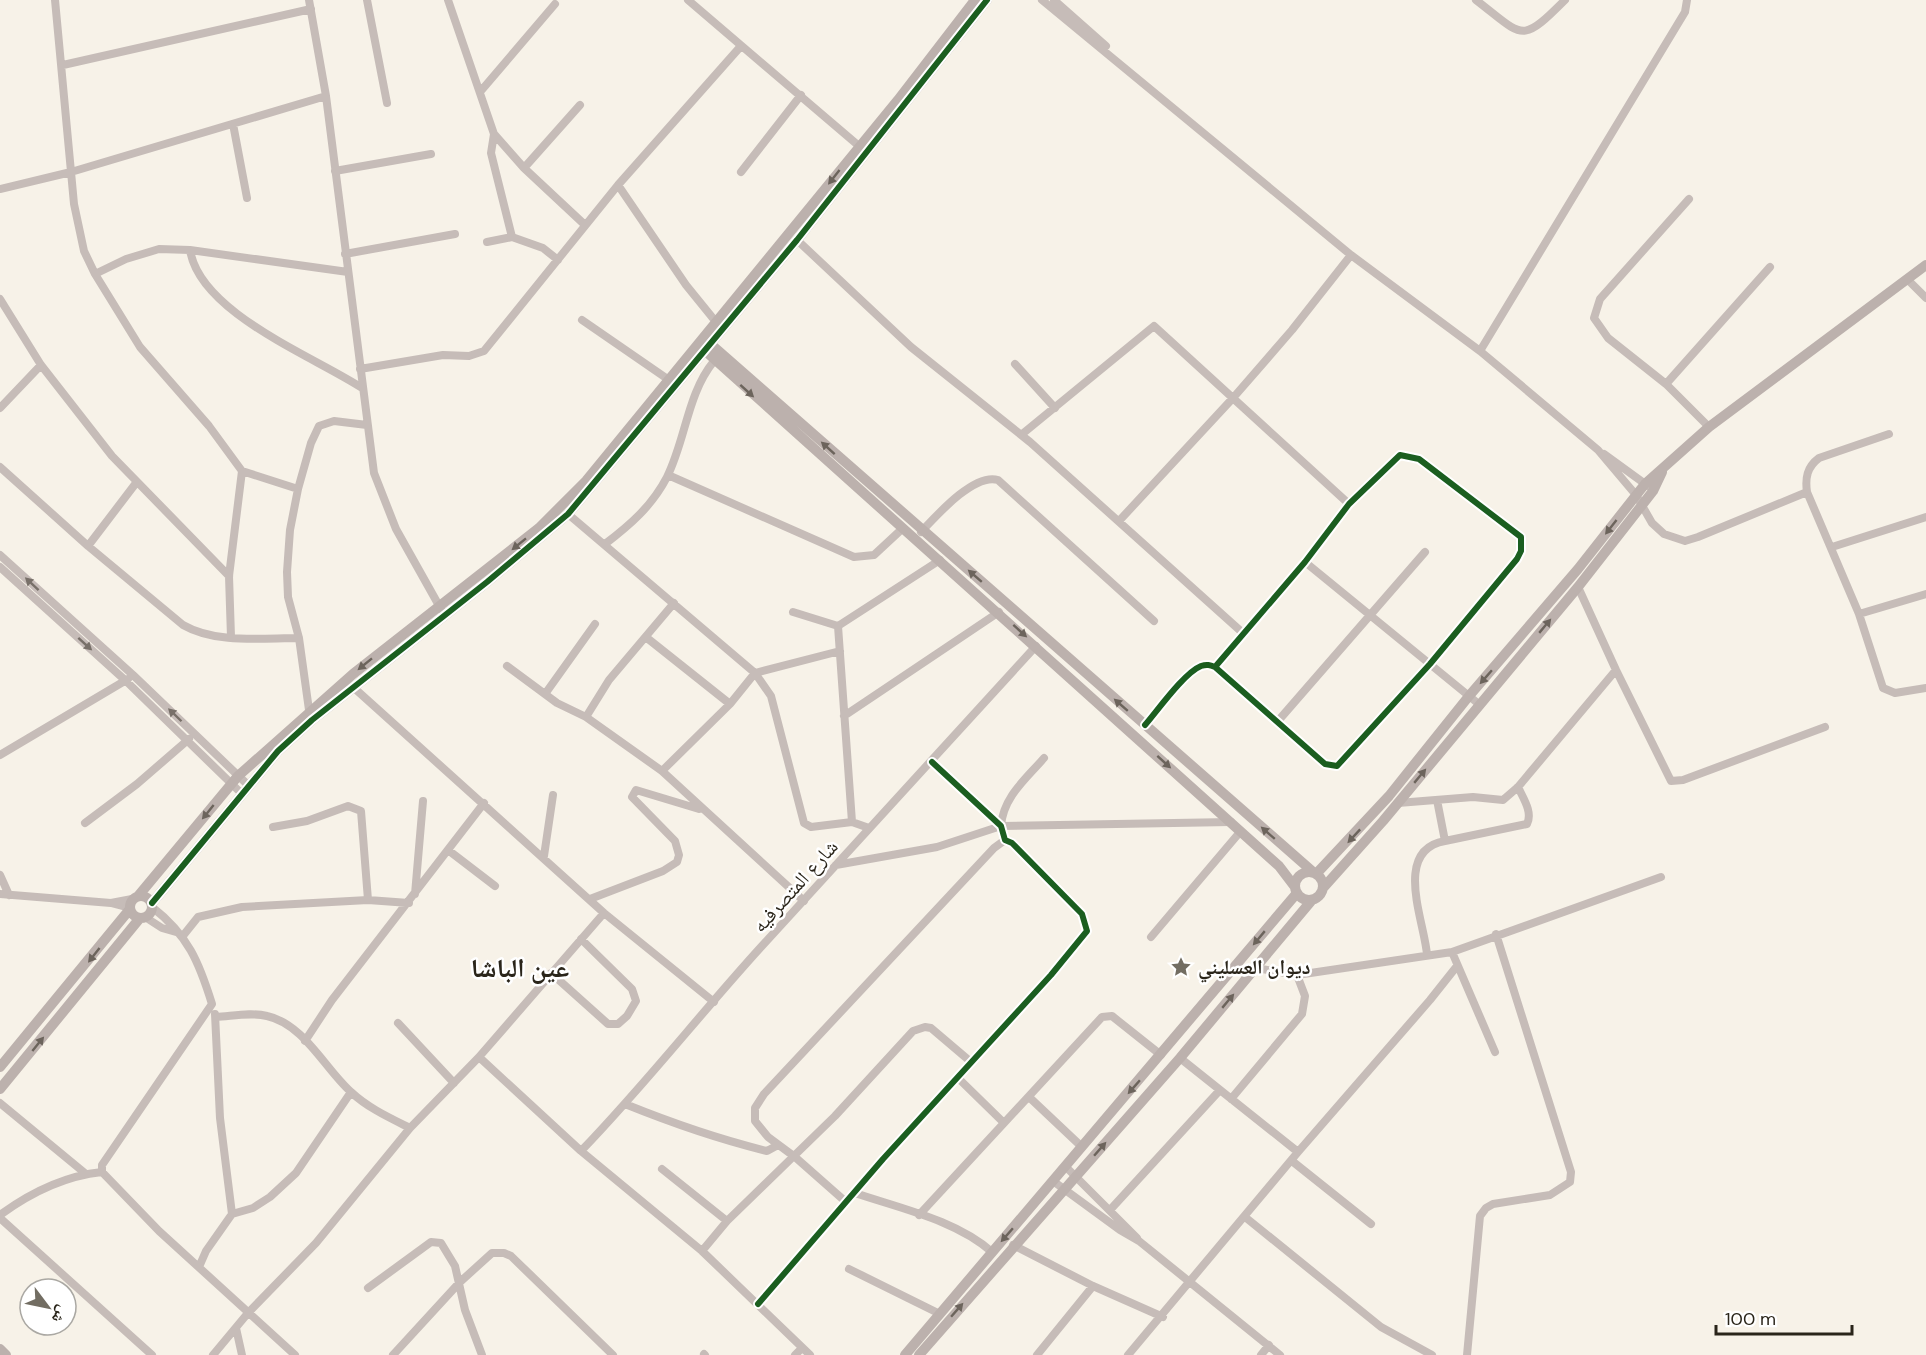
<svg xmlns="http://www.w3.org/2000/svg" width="1926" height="1355" font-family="'DM Sans','Noto Naskh Arabic',sans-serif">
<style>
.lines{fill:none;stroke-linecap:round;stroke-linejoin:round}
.street{stroke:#c6bcb8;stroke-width:8}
.secondary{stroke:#bcb1ad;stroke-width:10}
.cycleway-casing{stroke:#fff;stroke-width:10}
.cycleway{stroke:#1b5e20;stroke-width:6}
.oneway{fill:#6c645c}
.oneway2{fill:#787069}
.labels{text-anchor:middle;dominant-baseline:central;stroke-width:5;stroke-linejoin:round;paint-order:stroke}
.street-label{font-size:20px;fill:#2a251a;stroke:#fff}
.poi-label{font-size:20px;font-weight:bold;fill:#2a251a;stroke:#fff;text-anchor:start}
.district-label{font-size:26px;font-weight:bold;fill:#2a251a;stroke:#fff}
</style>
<rect width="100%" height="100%" fill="#f7f2e8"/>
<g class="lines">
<path class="street" d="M55,0L74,204L84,251L95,274L140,347L209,426L242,471L298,489
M309,0L326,96L374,473L396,529L442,611
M367,0L387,103
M448,0L494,134L524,168L585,225
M688,0L859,146
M1042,0L1351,255L1292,330L1233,398L1119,521
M1054,0L1106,46
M1476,0C1524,37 1520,45 1565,0
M63,65L311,9
M480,92L555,4
M233,124L247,198
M494,134L491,153L512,237
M524,168L580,105
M335,171L431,154
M741,172L801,95
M618,185L686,285L716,322
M0,189L71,172L326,96
M797,240L911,347L1030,442L1244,634
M487,242L512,237L543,248L558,260
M190,250C200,313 313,356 362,388
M345,254L455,234
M1351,255L1480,351L1598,450L1636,495L1652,523L1664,534L1685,541L1698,537L1807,492C1805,478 1807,467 1819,458L1889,434
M95,274L126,259L159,249L190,250L348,272
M1908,280L1926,298
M0,299L41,365L112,456L229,576
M582,320L669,380
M1480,351L1685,12L1687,0
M1015,364L1055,408
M360,369L443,355L469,356L484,351L618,185L741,46
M1666,384L1608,338L1594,318L1600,299L1689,199
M0,408L41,365
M1709,427L1666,384L1770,267
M1021,435L1154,326L1349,504
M1604,454L1648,486
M0,467L88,546L183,625C216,644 262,638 299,638
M668,475L854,557L874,555L902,529
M1807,492L1859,614L1926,594
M568,514L755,673L771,696L804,823L811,827L852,822L869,828
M921,532C937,515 974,473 998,480L1154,621
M605,544C630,525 652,506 667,477C686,439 687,394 714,361
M88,546L136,483
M1832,547L1926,517
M0,555L133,675L248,785
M1305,562L1480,705
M0,567L126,681L241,793
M1578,587L1616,670L1671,781L1683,780L1825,727
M793,612L838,626L940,560
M1859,614L1883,688L1895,693L1926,688
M838,626L852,822
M231,637L229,576L242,471
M647,638L730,704
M507,666L557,703L586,717L609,680L674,603
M353,687L604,913L714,1002
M545,694L595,624
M309,710L299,638L288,597L287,572L290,530L298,489L311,443L319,426L334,421L367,425
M844,716L999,612
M586,717L662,771L804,901
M1278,721L1425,552
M1145,725C1158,710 1184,673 1201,666C1207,664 1210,665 1215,667L1325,764L1337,766L1430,664L1517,559L1521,551V537L1419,459L1400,455L1349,504L1305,562L1215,667
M0,755L128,679
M662,771L730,704L755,673L840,651
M1437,800L1445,841L1527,824C1533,812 1523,798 1518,787
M1398,803L1473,797L1503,800L1518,787L1616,670
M85,823L137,784L189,739
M1001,826C1003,797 1026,779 1044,758
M273,827L307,821L348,806L361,811L368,900
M448,850L495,886
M544,856L553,795
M836,865L937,847L1001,826L1231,822
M0,875L9,895
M0,894L111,903L130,908
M415,894L423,801
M590,899L663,871L677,862L679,855L675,841L632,797L636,790L699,809
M111,903L132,899
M152,907C188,935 199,962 212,1004L102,1165V1172L159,1231L295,1355
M145,917L162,928L176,932
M182,937L198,917L242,907L368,900L409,903
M1151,937L1240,832
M1427,955C1425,923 1392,850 1445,841
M1256,968L1297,975L1452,952
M551,973L608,1024H618L627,1016L636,1001L632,989L581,939
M215,1014L220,1118L232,1214
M216,1017C233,1016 251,1012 267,1016C304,1024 325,1069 351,1092C368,1108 390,1118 410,1128
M398,1023L454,1083
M305,1041L332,1000L484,803
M1495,1052L1452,952L1661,877
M479,1057L581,1151L702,1251L810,1355
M1180,1058L1298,1152
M958,1078L1003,1122
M1029,1097L1082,1147
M1231,1099L1302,1014L1305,996L1297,975
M0,1103L86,1174
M625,1104C672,1123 718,1139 767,1151L778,1145
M581,1151C644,1086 700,1014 761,947C853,847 945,747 1036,646
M1292,1161L1371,1224
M1066,1167L1137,1238
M662,1169L727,1221
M1053,1181L1120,1230L1139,1241L1280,1355
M855,1193C899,1208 956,1220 992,1252
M846,1202L795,1157L768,1137L755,1121V1108L764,1094L994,848L1005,840
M1110,1210L1220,1090
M0,1215C30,1193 64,1176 102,1172
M919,1215L1102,1017L1112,1016L1161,1055
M1245,1217L1381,1327L1432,1355
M0,1218L152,1355
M1013,1245L1093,1286L1163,1317
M702,1251L727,1221L835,1116L913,1031L925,1027L931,1028L971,1062
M199,1267L206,1251L232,1214L253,1208L270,1197L296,1173L351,1092
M849,1269L940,1314
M368,1288L431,1242L441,1243L455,1266L465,1310L482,1355
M758,1304L883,1159L1051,975L1087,931L1082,914L1012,843L1005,840L1001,826L932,762
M236,1328L242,1355
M704,1354L705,1355
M213,1355L248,1313L316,1243L410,1128L479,1057L604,913
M393,1355L460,1282L492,1253H504L511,1256L613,1355
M795,1355L802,1348
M1037,1355L1093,1286
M1128,1355L1298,1152L1430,1000L1457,966
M1261,1355L1269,1345
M1467,1355L1480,1216L1486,1208L1493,1204L1550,1195L1570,1182L1571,1172L1496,934"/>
<path class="secondary" d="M706,340L1312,871
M701,347L1279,866L1295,887
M1295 886a14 14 0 1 1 28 0a14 14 0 1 1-28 0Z
M1317,873L1389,796L1469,696L1578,569L1645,484L1709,427L1926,265
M1324,887L1383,821L1578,587L1653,491L1662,472
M139,895L238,776L353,674L539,528L586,481L898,100L975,0
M130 907a11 11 0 1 1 22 0a11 11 0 1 1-22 0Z
M152,903L278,751L312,720L487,582L568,514L797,240L987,0
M0,1067L130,909
M0,1089L140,918
M0,1349L6,1355
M905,1355L1297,893
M919,1355L1180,1058L1312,900"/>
<g class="cycleway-casing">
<path id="cycleway" d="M1145,725C1158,710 1184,673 1201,666C1207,664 1210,665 1215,667L1325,764L1337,766L1430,664L1517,559L1521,551V537L1419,459L1400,455L1349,504L1305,562L1215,667
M152,903L278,751L312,720L487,582L568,514L797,240L987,0
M758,1304L883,1159L1051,975L1087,931L1082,914L1012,843L1005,840L1001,826L932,762"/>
</g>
<use href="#cycleway" class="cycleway"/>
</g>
<defs><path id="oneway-solid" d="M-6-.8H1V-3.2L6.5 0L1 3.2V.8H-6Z" transform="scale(1.5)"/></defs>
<g class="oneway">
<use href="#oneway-solid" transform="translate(834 177) rotate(128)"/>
<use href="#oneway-solid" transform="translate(747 391) rotate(42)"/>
<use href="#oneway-solid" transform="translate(828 448) rotate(-138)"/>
<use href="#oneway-solid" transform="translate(1611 527) rotate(128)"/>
<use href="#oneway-solid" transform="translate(519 544) rotate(141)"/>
<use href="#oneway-solid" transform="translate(975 576) rotate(-139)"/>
<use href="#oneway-solid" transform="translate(1545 626) rotate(-50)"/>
<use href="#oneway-solid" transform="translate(1020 631) rotate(42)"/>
<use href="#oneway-solid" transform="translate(365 664) rotate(141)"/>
<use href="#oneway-solid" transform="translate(1486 677) rotate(131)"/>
<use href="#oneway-solid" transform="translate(1121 705) rotate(-139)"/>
<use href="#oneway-solid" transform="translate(1164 762) rotate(42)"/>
<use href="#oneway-solid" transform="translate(1420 776) rotate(-50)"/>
<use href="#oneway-solid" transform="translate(208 812) rotate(129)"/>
<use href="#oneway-solid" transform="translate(1268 833) rotate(-139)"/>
<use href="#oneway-solid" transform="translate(1354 836) rotate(133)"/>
<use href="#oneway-solid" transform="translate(1259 938) rotate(130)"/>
<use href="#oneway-solid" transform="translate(94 955) rotate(128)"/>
<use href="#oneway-solid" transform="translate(1228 1001) rotate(-50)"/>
<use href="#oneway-solid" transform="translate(38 1044) rotate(-51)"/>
<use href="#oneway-solid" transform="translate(1134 1087) rotate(131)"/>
<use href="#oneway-solid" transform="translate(1100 1149) rotate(-49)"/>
<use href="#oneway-solid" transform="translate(1007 1235) rotate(131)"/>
<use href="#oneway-solid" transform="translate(957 1310) rotate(-49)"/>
</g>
<g class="oneway2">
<use href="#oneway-solid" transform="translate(32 584) rotate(-137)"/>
<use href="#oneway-solid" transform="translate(85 644) rotate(42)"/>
<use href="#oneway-solid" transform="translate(175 715) rotate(-136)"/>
</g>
<defs>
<g id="sight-bare" transform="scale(1.62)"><path d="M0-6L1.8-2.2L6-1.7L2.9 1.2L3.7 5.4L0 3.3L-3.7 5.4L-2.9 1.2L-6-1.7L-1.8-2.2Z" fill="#726d62" stroke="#fff" stroke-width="2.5" paint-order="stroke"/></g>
</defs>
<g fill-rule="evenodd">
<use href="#sight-bare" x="1181" y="967"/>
</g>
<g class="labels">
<g class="street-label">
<text transform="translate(795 886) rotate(-48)">شارع المتصرفيه</text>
</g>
<g class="poi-label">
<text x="1198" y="967">ديوان العسليني</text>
</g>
<g class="district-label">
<text x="520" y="968">عين الباشا</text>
</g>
</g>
<g transform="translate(48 1307) rotate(122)"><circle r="28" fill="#ffffff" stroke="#aaa8a3" stroke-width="1.5"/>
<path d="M0-4.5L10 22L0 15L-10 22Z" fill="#726d62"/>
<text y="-9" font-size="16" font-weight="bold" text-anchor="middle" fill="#2a251a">ش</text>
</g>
<path d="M1716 1325v9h136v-9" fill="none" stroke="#2a251a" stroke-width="3"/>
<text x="1725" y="1325" font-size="18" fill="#2a251a" stroke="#ffffff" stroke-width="4.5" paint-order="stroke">100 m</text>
</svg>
